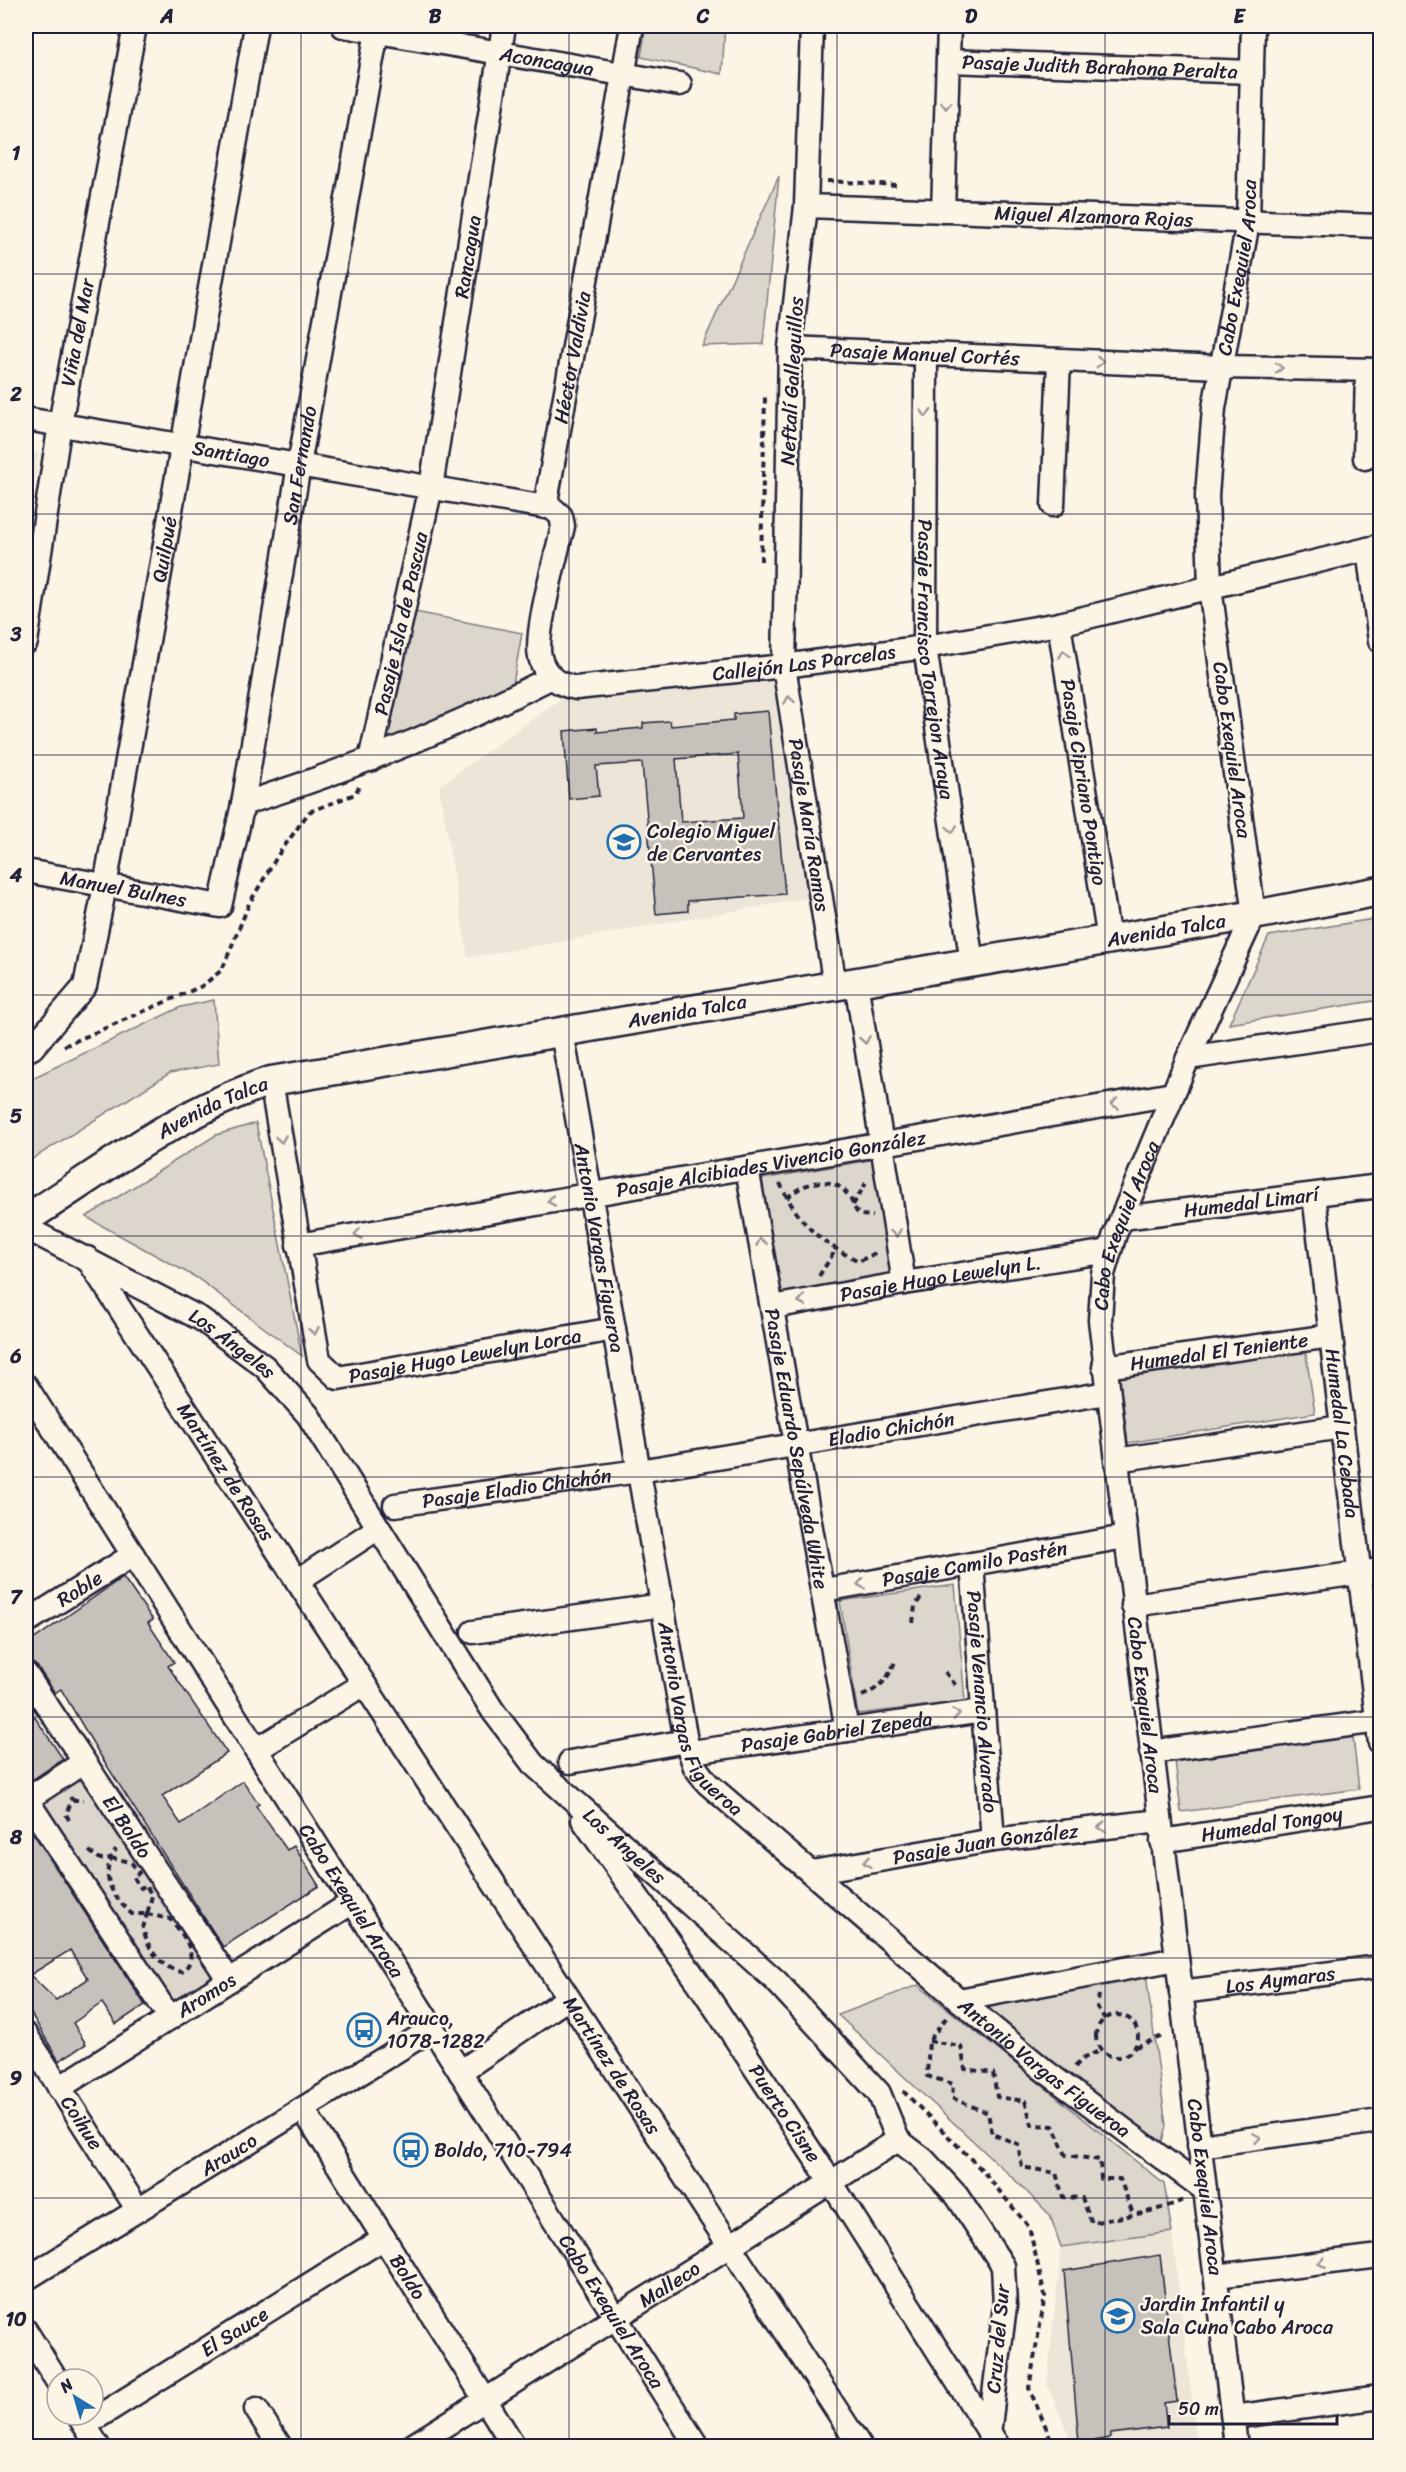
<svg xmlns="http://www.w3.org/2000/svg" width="1406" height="2472" font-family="Sriracha,sans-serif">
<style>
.built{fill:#ece5d8}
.green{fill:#dcd6cc;stroke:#7f7c84;stroke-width:1.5}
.building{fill:#c6c1bb;stroke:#22223b;stroke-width:1.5;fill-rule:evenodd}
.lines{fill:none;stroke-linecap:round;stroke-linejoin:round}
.minor-casing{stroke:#22223b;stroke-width:27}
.major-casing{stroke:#22223b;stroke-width:33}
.path{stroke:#22223b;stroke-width:4;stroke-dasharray:6 4.5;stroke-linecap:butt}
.minor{stroke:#fcf5e5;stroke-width:22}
.major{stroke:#fcf5e5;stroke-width:28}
.oneway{stroke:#9a9698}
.grid{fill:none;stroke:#22223b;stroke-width:1.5;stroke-opacity:0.55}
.labels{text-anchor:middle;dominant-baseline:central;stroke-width:5;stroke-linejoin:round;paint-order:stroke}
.street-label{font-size:20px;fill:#22223b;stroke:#fcf5e5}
.poi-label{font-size:20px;fill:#22223b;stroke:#fcf5e5;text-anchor:start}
.neatline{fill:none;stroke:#22223b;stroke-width:2}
.grid-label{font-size:20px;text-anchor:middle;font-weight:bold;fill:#22223b}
</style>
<rect width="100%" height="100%" fill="#fcf5e5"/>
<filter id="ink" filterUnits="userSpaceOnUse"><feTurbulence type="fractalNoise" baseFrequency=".0167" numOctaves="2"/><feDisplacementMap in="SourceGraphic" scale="12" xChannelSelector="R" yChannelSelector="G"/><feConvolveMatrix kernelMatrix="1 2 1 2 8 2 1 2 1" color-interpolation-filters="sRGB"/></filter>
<g filter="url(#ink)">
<path class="built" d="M26,451L39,453L26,534Z
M773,675L808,898L468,958L439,786L566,695Z
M1172,2232L1197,2443L1168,2446H1074L1047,2385L1061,2247Z"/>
<path class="green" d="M646,26H725L722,74L641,57Z
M779,176L763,344L702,346Z
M415,612L522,633L513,684L384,744Z
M1380,918V1000L1229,1024L1269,936Z
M214,1000L219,1064L170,1073L26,1163V1081L181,1007Z
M256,1123L302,1356L197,1278L86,1217L216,1135Z
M876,1159L894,1276L780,1295L762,1179Z
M1305,1348L1315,1413L1128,1443L1118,1378Z
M955,1585L965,1701L858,1714L840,1601Z
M1353,1737L1359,1789L1181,1812L1175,1760Z
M85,1769L218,1976L171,2007L37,1801Z
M1146,1974L1166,2126L1162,2141L1150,2143L980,2003Z
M918,1985L1164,2184L1172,2232L1061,2247L1050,2215L1015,2180L838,2015Z"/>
<path class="building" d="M768,711L785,894L688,901V911L656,914L642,763L596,766L599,796L569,799L564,731L597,728V732L643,728V723L670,721L671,726L734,720V714ZM738,754L743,818L681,822L676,759Z
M123,1577L153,1620L148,1623L174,1662L168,1666L227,1753L162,1796L181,1824L243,1781L259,1804L256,1806L287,1850L294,1846L319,1886L223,1947L97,1750L61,1689L55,1693L37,1666L26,1661V1645Z
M26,1698L33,1709L30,1710L63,1759L26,1784Z
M26,1822L145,2005L116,2024L102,2003L73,2023L86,2044L59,2061L26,2005ZM70,1950L88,1979L56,2000L30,1975Z
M1160,2255L1177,2401L1164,2403L1167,2427L1111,2434V2438L1079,2443L1064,2271Z"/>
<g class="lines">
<g class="minor-casing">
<g id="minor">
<path id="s1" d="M343,26L680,84"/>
<path id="s2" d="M812,26L806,206L790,348L784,666L835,986"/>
<path id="s3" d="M948,61L1252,72"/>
<path id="s4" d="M806,206L1380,226"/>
<path d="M943,211L949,26"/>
<path id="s5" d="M790,348L1221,367L1380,370"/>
<path id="s6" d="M926,354L925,647L972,963"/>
<path id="s7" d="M26,419L552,508L561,516L563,526C557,553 534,634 540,657C544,675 559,685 576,688L784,666L925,647L1059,624L1380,546"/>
<path d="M1365,458L1367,370"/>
<path d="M1053,505L1059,360"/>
<path id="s8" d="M545,507L632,26"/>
<path d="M1368,549L1380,641"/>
<path id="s9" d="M1059,624L1109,940"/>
<path id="s10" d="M26,642L60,424L135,26"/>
<path id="s11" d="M370,760L431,487L504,26"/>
<path d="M243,804C350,770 452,728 552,677"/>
<path id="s12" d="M26,871L220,906L243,804L299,465L378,26"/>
<path d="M856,982L904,1283"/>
<path id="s13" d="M562,1032L686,1741L695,1767L707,1783L959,2000L1045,2071L1205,2190"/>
<path id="s14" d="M26,1051L32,1048L85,986L105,886L256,26"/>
<path d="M1188,1058L1380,1030"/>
<path id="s15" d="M271,1081L319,1360L338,1378L614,1329"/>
<path id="s16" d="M747,1168L847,1730"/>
<path id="s17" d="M1314,1195L1380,1743"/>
<path id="s18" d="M1122,1218L1380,1186"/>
<path id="s19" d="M26,1228L201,1319L265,1367L308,1415L493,1711L533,1764L776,1981L879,2093L898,2140"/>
<path id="s20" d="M298,1245L1173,1094"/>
<path id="s21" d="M87,1258L860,2446"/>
<path id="s22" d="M773,1307L904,1283L1109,1251"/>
<path id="s23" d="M1104,1367L1331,1336"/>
<path id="s24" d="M26,1386L697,2446"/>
<path d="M1116,1460L1342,1427"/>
<path id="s25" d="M395,1505L639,1471L1107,1393"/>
<path id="s26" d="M972,1564L993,1840"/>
<path d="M297,1581L377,1529"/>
<path id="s27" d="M824,1590L1125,1537"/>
<path d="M1133,1605L1380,1570"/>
<path id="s28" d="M26,1622L133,1555"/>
<path d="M473,1632L663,1605"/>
<path id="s29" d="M26,1674L229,1980"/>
<path d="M256,1750L364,1684"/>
<path id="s30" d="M691,1752L983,1711"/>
<path d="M1151,1752L1378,1721"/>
<path d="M570,1762L686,1741"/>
<path d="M26,1800L84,1762"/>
<path d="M27,1800L170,2018"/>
<path id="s31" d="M583,1820L700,1985L831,2182L998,2446"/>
<path id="s32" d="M1162,1841L1380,1807"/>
<path id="s33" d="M812,1872L993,1840L1160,1821"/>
<path id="s34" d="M1181,1992L1380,1967"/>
<path d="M959,2000L1177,1959"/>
<path id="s35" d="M26,2035L138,2210"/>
<path d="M460,2072L568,1998"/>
<path id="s36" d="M59,2088L353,1902"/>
<path id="s37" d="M303,2109L514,2446"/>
<path d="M898,2140L923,2159L957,2196L1003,2266L1005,2306L989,2434"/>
<path d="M1199,2146L1380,2121"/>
<path d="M1216,2276L1380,2256"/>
<path id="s38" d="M26,2279L432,2029"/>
<path d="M26,2331L57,2381"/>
<path d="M256,2409L280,2446"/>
<path d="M78,2415L98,2446"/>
<path d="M1233,2417L1380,2397"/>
<path id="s39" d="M85,2425L384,2238"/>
<path id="s40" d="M412,2446L898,2140"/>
<path id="s41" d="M1236,2446L1100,1320L1103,1274L1115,1234L1188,1058L1254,915L1210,587L1207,495L1214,408L1248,222L1253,26"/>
</g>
</g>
<g class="major-casing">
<g id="major">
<path id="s42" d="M26,1219C105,1169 180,1110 271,1081L1254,915L1380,891"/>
</g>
</g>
<path class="path" d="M827,181L897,185
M761,561L765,397
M64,1046L202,986L222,970L249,904L278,855L309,812L355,794L359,787
M780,1183C798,1223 820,1243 859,1261L878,1252
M787,1198C804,1181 835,1173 850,1198C854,1205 854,1210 860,1215L873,1216
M853,1205L866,1183
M819,1276L833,1254V1248
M913,1623L915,1606L922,1596
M945,1672L958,1688
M862,1696C881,1688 889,1678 896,1659
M72,1800H83
M69,1820L66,1814L72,1800L70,1797
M89,1851L100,1859L111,1858L116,1849
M111,1858L131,1862L139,1873L133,1877L141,1888L146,1885L152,1896L147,1914H132C115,1899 101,1880 111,1858Z
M147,1914L170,1919C182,1933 202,1956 182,1972C160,1968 148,1949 143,1928Z
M1099,1995L1097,2007L1105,2019
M1096 2036a21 21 0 1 1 42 0a21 21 0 1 1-42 0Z
M946,2018L929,2041L927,2076L953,2084L952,2098L988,2113L992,2134L1018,2144L1022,2167L1056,2173L1063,2197L1082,2198L1092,2223C1124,2216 1154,2213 1183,2200
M929,2041L961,2046L965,2069L993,2073L997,2097L1025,2101L1032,2125L1053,2126L1066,2155L1100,2160L1101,2179H1120L1133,2214
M1136,2047L1165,2035
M1075,2067L1084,2058L1101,2050
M903,2091L982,2170L1029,2227L1045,2296L1029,2388L1054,2446"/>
<use href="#minor" class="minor"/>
<use href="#major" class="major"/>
</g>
<defs><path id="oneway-chevron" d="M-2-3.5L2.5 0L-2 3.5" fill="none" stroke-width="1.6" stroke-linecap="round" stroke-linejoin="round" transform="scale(1.5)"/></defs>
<g class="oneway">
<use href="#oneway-chevron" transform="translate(946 105) rotate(92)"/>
<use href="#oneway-chevron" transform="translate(1100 362) rotate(2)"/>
<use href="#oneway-chevron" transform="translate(1279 368) rotate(1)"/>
<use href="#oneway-chevron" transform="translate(926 413) rotate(90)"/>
<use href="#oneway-chevron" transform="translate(1064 654) rotate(-99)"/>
<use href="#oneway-chevron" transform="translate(789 700) rotate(-99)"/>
<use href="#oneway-chevron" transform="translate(952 829) rotate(82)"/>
<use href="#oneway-chevron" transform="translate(865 1040) rotate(81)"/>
<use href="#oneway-chevron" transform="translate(1115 1104) rotate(170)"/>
<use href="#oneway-chevron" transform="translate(281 1139) rotate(81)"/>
<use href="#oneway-chevron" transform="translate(551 1201) rotate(170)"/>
<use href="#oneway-chevron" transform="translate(896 1233) rotate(81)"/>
<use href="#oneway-chevron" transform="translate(358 1234) rotate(170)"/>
<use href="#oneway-chevron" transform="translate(761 1242) rotate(-101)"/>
<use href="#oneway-chevron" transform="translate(802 1301) rotate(170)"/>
<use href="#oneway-chevron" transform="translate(314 1331) rotate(80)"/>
<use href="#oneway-chevron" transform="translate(861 1584) rotate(170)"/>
<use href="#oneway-chevron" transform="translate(956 1714) rotate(-8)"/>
<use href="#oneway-chevron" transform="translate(1102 1827) rotate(173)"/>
<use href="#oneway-chevron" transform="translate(867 1862) rotate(170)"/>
<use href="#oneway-chevron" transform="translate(1257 2138) rotate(-8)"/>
<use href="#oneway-chevron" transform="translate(1322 2263) rotate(173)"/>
</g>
</g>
<path class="grid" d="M301,26V2446M569,26V2446M837,26V2446M1105,26V2446M26,274H1380M26,514H1380M26,755H1380M26,995H1380M26,1236H1380M26,1477H1380M26,1717H1380M26,1958H1380M26,2198H1380"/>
<defs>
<g id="school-ring" transform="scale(1.725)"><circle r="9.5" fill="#fcf5e5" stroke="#1f6fb2" stroke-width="1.5"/><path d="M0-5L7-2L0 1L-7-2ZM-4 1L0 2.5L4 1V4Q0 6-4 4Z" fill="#1f6fb2"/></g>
<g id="bus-ring" transform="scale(1.725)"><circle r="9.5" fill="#fcf5e5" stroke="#1f6fb2" stroke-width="1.5"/><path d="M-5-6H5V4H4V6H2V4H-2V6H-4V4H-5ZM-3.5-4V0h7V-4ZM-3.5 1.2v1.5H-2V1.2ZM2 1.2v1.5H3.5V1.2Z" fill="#1f6fb2"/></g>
</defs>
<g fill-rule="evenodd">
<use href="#school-ring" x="624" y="842"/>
<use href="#bus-ring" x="364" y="2030"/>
<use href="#bus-ring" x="411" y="2150"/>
<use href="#school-ring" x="1118" y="2316"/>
</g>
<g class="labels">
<g class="street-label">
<text stroke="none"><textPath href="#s1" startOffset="207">Aconcagua</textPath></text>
<text stroke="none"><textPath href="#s3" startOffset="152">Pasaje Judith Barahona Peralta</textPath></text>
<text stroke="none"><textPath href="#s4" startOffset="288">Miguel Alzamora Rojas</textPath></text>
<text stroke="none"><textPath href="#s11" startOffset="513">Rancagua</textPath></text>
<text stroke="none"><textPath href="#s41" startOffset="2223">Cabo Exequiel Aroca</textPath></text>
<text stroke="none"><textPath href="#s10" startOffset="314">Viña del Mar</textPath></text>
<text stroke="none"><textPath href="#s5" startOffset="135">Pasaje Manuel Cortés</textPath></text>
<text stroke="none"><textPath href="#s8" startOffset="152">Héctor Valdivia</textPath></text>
<text transform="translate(792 381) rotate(-87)">Neftalí Galleguillos</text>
<text stroke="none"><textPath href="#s7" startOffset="208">Santiago</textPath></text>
<text stroke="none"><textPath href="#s12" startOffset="645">San Fernando</textPath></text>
<text stroke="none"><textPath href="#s14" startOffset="532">Quilpué</textPath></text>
<text stroke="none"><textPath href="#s11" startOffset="140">Pasaje Isla de Pascua</textPath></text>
<text stroke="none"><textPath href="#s6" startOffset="306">Pasaje Francisco Torrejon Araya</textPath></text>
<text stroke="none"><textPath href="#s7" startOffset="969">Callejón Las Parcelas</textPath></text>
<text transform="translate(1232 750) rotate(82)">Cabo Exequiel Aroca</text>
<text stroke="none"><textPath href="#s9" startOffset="160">Pasaje Cipriano Pontigo</textPath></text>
<text stroke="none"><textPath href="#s2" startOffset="802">Pasaje María Ramos</textPath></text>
<text stroke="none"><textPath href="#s12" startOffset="99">Manuel Bulnes</textPath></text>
<text stroke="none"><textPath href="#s42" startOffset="1190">Avenida Talca</textPath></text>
<text stroke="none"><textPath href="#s42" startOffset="704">Avenida Talca</textPath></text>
<text stroke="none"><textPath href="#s42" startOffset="218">Avenida Talca</textPath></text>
<text stroke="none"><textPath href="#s20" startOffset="480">Pasaje Alcibiades Vivencio González</textPath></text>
<text stroke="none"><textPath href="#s18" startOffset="130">Humedal Limarí</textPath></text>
<text stroke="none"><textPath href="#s41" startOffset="1233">Cabo Exequiel Aroca</textPath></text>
<text stroke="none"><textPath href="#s13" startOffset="219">Antonio Vargas Figueroa</textPath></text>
<text stroke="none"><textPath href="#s22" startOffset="170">Pasaje Hugo Lewelyn L.</textPath></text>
<text stroke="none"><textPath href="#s19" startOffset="237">Los Ángeles</textPath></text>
<text stroke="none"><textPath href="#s23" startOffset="116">Humedal El Teniente</textPath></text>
<text stroke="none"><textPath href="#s15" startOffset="438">Pasaje Hugo Lewelyn Lorca</textPath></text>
<text stroke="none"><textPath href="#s25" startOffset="502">Eladio Chichón</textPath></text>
<text stroke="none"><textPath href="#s17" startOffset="240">Humedal La Cebada</textPath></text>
<text stroke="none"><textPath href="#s16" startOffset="285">Pasaje Eduardo Sepúlveda White</textPath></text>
<text stroke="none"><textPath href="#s21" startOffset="255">Martínez de Rosas</textPath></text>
<text stroke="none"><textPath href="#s25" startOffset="123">Pasaje Eladio Chichón</textPath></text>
<text stroke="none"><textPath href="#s27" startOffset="153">Pasaje Camilo Pastén</textPath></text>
<text stroke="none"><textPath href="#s28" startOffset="63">Roble</textPath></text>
<text stroke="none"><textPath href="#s26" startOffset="138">Pasaje Venancio Alvarado</textPath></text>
<text transform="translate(1145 1705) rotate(83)">Cabo Exequiel Aroca</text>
<text stroke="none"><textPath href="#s13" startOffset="705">Antonio Vargas Figueroa</textPath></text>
<text stroke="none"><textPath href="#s30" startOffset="147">Pasaje Gabriel Zepeda</textPath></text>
<text stroke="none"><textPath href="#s32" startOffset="111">Humedal Tongoy</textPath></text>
<text stroke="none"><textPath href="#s29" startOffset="183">El Boldo</textPath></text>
<text stroke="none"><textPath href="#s33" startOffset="176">Pasaje Juan González</textPath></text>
<text stroke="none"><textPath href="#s19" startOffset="880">Los Ángeles</textPath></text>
<text stroke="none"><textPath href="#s24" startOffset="609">Cabo Exequiel Aroca</textPath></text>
<text stroke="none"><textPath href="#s34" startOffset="100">Los Aymaras</textPath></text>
<text stroke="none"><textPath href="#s36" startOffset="174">Aromos</textPath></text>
<text stroke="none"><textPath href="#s21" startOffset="963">Martínez de Rosas</textPath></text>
<text stroke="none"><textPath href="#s13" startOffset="1209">Antonio Vargas Figueroa</textPath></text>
<text stroke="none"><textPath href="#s31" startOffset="356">Puerto Cisne</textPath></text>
<text stroke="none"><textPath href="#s35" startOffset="104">Coihue</textPath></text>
<text stroke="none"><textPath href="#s38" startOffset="238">Arauco</textPath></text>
<text transform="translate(1205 2187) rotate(83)">Cabo Exequiel Aroca</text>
<text stroke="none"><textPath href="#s37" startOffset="198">Boldo</textPath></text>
<text stroke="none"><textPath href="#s40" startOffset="304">Malleco</textPath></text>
<text stroke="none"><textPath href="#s24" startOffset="1095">Cabo Exequiel Aroca</textPath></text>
<text stroke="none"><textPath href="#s39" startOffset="176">El Sauce</textPath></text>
<text transform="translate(998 2339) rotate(-85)">Cruz del Sur</text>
</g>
<g class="poi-label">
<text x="647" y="831">Colegio Miguel<tspan x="647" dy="23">de Cervantes</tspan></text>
<text x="387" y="2018">Arauco,<tspan x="387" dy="23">1078-1282</tspan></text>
<text x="434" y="2150">Boldo, 710-794</text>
<text x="1141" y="2304">Jardin Infantil y<tspan x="1141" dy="23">Sala Cuna Cabo Aroca</tspan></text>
</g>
</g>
<rect width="1406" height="2472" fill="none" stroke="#fcf5e5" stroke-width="66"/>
<g transform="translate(75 2397) rotate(323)"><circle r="28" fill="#fcf5e5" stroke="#a5a1a1" stroke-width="1.5"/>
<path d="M0-4.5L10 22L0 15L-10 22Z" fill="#1f6fb2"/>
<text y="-9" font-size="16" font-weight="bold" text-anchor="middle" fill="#22223b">N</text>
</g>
<path d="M1169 2415v9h168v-9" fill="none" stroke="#22223b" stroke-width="3"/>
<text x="1178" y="2415" font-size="18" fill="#22223b" stroke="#fcf5e5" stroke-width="4.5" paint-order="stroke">50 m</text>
<rect x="33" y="33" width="1340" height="2406" class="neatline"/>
<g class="grid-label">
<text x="167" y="23">A</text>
<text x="435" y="23">B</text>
<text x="703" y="23">C</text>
<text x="971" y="23">D</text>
<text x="1239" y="23">E</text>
<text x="16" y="160">1</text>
<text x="16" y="401">2</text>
<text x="16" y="641">3</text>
<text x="16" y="882">4</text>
<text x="16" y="1123">5</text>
<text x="16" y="1363">6</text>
<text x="16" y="1604">7</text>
<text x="16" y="1844">8</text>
<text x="16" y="2085">9</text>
<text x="16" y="2326">10</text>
</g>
</svg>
